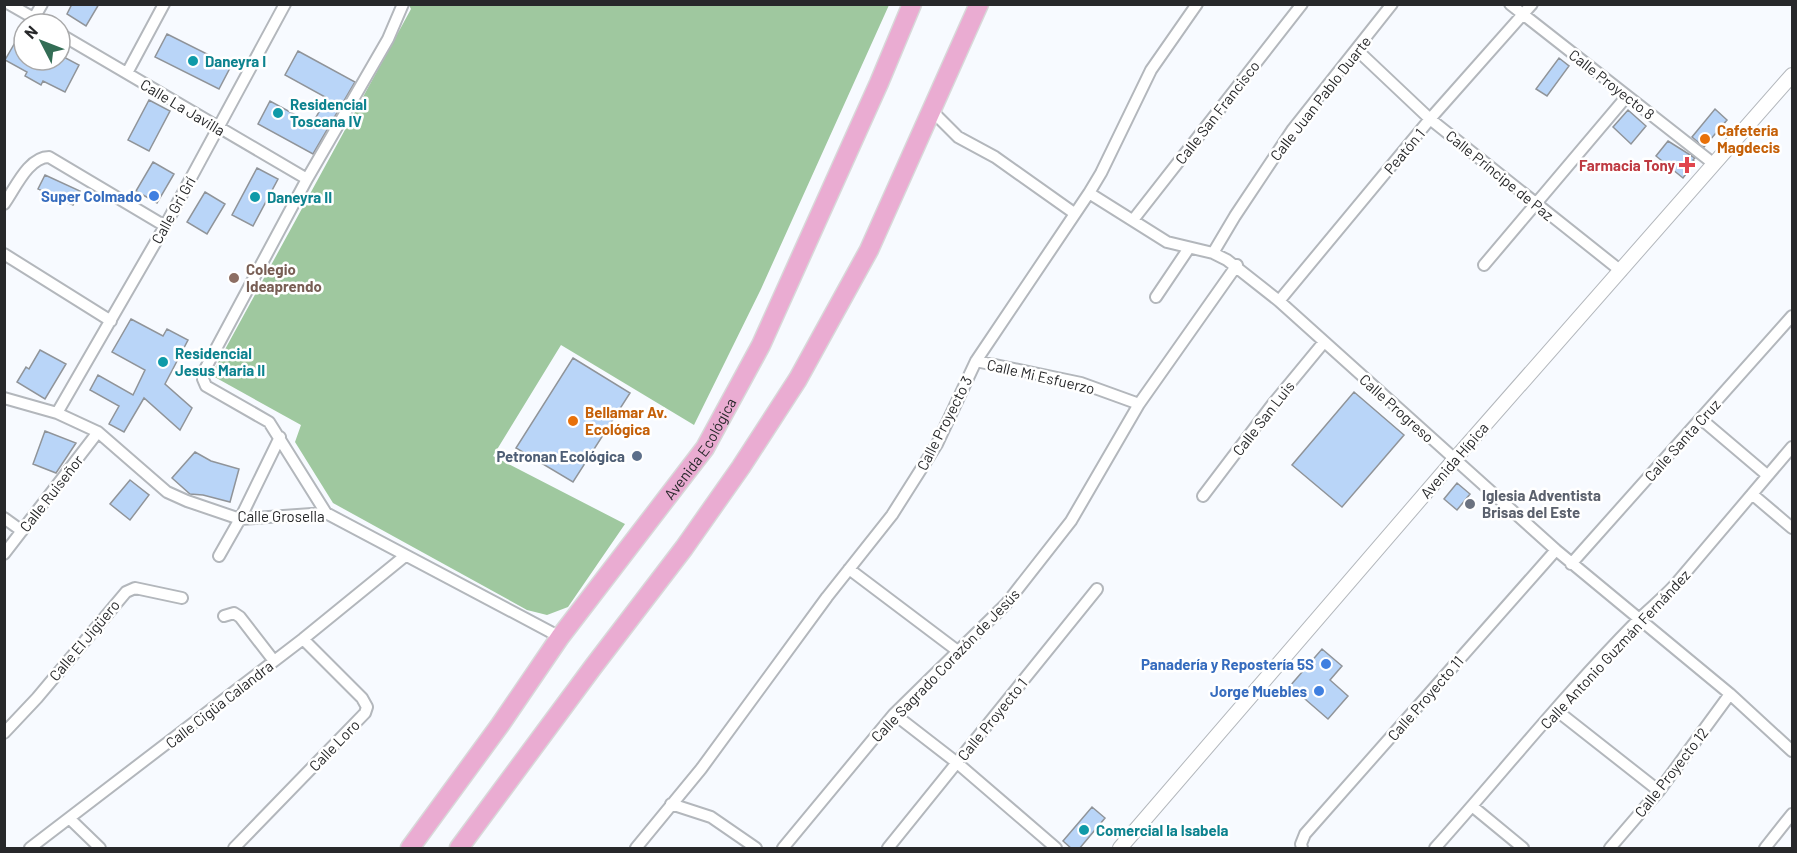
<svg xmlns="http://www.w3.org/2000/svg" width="1797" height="853" font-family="Barlow,sans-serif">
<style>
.forest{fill:#9fc89f}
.building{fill:#b9d5f8;stroke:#909499;stroke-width:1.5}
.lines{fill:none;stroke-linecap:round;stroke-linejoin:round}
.minor-casing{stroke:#b3b7bc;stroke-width:14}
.tertiary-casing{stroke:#b3b7bc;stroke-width:16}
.primary-casing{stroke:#d8d8d9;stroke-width:21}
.minor{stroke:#fff;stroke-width:10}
.tertiary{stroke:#fff;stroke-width:14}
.primary{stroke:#eaacd2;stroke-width:18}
.culture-dot{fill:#0f9aa8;stroke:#fff;stroke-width:2}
.food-dot{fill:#e8710a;stroke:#fff;stroke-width:2}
.health-dot{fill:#e0444e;stroke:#fff;stroke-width:2}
.shop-dot{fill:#3f7fe0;stroke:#fff;stroke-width:2}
.education-dot{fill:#8d6e63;stroke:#fff;stroke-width:2}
.service-dot{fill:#5c6f8a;stroke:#fff;stroke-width:2}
.worship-dot{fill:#6b7280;stroke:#fff;stroke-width:2}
.labels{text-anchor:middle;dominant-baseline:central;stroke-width:5;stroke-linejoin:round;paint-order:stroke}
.culture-label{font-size:15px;font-weight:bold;fill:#0d838f;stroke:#fff;text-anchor:start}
.street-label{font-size:15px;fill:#27282a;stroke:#fff}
.food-label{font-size:15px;font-weight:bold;fill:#c56008;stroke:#fff;text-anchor:start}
.health-label{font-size:15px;font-weight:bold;fill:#be3a42;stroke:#fff;text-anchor:end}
.shop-label{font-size:15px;font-weight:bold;fill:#366cbe;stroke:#fff;text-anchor:end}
.education-label{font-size:15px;font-weight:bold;fill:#785e54;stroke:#fff;text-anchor:start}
.service-label{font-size:15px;font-weight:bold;fill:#4e5e75;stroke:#fff;text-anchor:end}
.worship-label{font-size:15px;font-weight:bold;fill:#5b616d;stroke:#fff;text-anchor:start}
</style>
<rect width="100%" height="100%" fill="#f7faff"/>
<path class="forest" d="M409,5H889L761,289L694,425L561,345L493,456L625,524L568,607L547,615L527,610L333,503L295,442L301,425L211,375L411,9Z"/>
<path class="building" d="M72,4H99L86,26L67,14Z
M24,27V60H60V55L79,65L65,92L43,81L41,85L25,76L27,72L5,60Z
M167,34L231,66L219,89L155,57Z
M298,51L355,82L313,154L258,124L270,101L312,124L327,98L285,75Z
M1559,58L1569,66L1547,96L1536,89Z
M149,100L170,111L149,151L128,140Z
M1715,109L1727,120L1704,147L1692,137Z
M1628,110L1646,126L1631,144L1613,127Z
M1668,141L1695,158L1693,160L1695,162L1683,178L1656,156Z
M153,162L174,174L157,203L136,191Z
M257,168L278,179L253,226L232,215Z
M45,175L80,191L73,205L38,189Z
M205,192L225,204L207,234L187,222Z
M131,319L163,336L167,329L188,340L165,384L192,408L180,430L144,398L124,432L109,424L119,406L90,390L98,375L133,395L145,370L112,352Z
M40,350L66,364L45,399L17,382L26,367L29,369Z
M573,358L630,393L573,482L516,448Z
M1354,392L1404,435L1342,507L1292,465Z
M45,431L76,443L56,473L33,464Z
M195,452L211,461L239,469L230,502L203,495L190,494L172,478Z
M130,480L149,495L130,520L110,504Z
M1457,483L1470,494L1457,510L1444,499Z
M1322,649L1342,666L1330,680L1348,696L1328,719L1290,686Z
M1092,807L1105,818L1079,849H1072L1063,841Z"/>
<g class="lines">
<g class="minor-casing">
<path id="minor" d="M9,4L44,24
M1510,4L1714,164
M34,18L42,4
M60,34L307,179
M1357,50L1430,119L1621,271
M127,73L164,4
M932,111L958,137L995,157L1074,213
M1089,193L1167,242L1213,253L1227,260L1279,301L1556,550L1730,694L1792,751
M4,204C15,189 28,157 49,157L165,226
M1133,220L1302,4
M1213,253L1235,216L1293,129L1392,4
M4,254L111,321
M1484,265L1627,96
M1156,297L1189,248
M1279,301L1430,119L1532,4
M976,361L1081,383L1139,404
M4,398L57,413L98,432L167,492L187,501L240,519L326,513L560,637
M57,413L165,226L285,4
M1701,419L1767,475
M1752,494L1792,528
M1203,496L1272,405L1324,342
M326,513L269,422L206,386L203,379V373L307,179L388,39L403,4
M4,518L22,531
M4,554L98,432
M219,556L240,519L280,437
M1571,564L1792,316
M849,569L959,652
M224,616L234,613L240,617L274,661
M1556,710L1659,791
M894,714L956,762L1056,848
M4,733L37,698L126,592L135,588L182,598
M671,804L711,817L756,848
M1472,806L1523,848
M70,819L100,848
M30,848L303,639L405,556
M234,848L365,713L367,707L362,698L303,639
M636,848L701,769L827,597L892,515L937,444L976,361L1089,193L1101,173L1151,70L1197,4
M783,848L894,714L1006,604L1071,521L1139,404L1237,265
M888,848L1097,589
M1302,848L1301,844L1305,834L1556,550
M1435,848C1502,773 1566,693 1637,621C1649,609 1662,599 1674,586L1792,447
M1610,848L1659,791L1730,694
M1765,848L1792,814"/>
</g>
<g class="tertiary-casing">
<path id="tertiary" d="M1120,848L1454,460L1792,75"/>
</g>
<g class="primary-casing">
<g id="primary">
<path id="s1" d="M410,848L500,725L560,637L705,448L761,345L879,83L912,4"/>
<path d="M459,848L593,667L684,548L741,467L798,379L869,250L979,4"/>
</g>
</g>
<use href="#minor" class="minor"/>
<use href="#tertiary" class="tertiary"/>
<use href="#primary" class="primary"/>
</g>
<g class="culture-dot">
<circle cx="193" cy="61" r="6"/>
<circle cx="278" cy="113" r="6"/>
<circle cx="255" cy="197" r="6"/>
<circle cx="163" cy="362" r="6"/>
<circle cx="1084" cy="830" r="6"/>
</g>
<g class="food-dot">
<circle cx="1705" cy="139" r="6"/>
<circle cx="573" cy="421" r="6"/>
</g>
<path class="health-dot" d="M1684 156h6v6h6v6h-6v6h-6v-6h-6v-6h6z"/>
<g class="shop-dot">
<circle cx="154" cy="196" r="6"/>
<circle cx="1326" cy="664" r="6"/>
<circle cx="1319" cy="691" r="6"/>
</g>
<circle class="education-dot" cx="234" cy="278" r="6"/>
<circle class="service-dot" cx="637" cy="456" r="6"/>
<circle class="worship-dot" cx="1470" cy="504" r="6"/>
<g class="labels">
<g class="culture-label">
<text x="205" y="61">Daneyra I</text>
<text x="290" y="104">Residencial<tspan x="290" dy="17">Toscana IV</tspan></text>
<text x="267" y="197">Daneyra II</text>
<text x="175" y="353">Residencial<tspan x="175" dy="17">Jesus Maria II</tspan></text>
<text x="1096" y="830">Comercial la Isabela</text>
</g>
<g class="street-label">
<text transform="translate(1612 84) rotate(38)">Calle Proyecto 8</text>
<text transform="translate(1320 98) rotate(-52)">Calle Juan Pablo Duarte</text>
<text transform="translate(183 107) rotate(31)">Calle La Javilla</text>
<text transform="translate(1217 112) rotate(-52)">Calle San Francisco</text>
<text transform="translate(1404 151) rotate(-50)">Peatón 1</text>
<text transform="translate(1500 175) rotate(39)">Calle Príncipe de Paz</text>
<text transform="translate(173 210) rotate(-61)">Calle Gri Grí</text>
<text transform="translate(1041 376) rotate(13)">Calle Mi Esfuerzo</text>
<text transform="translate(1397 408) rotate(42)">Calle Progreso</text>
<text transform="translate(1263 418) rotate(-52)">Calle San Luis</text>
<text transform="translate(944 423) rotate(-63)">Calle Proyecto 3</text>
<text transform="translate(1682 440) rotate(-48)">Calle Santa Cruz</text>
<text stroke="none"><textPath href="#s1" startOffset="494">Avenida Ecológica</textPath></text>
<text transform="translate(1454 460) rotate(-49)">Avenida Hípica</text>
<text transform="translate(51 493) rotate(-52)">Calle Ruiseñor</text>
<text x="281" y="516">Calle Grosella</text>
<text transform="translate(84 640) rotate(-50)">Calle El Jigüero</text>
<text transform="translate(1615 649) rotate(-47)">Calle Antonio Guzmán Fernández</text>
<text transform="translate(945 665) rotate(-46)">Calle Sagrado Corazón de Jesús</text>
<text transform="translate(1425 698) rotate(-49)">Calle Proyecto 11</text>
<text transform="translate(219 704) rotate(-38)">Calle Cigüa Calandra</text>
<text transform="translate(992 719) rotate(-51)">Calle Proyecto 1</text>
<text transform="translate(334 745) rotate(-46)">Calle Loro</text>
<text transform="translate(1671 772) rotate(-52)">Calle Proyecto 12</text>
</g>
<g class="food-label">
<text x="1717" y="130">Cafeteria<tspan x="1717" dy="17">Magdecis</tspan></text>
<text x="585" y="412">Bellamar Av.<tspan x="585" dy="17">Ecológica</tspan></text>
</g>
<g class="health-label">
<text x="1675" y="165">Farmacia Tony</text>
</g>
<g class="shop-label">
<text x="142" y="196">Super Colmado</text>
<text x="1314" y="664">Panadería y Repostería 5S</text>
<text x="1307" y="691">Jorge Muebles</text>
</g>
<g class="education-label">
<text x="246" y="269">Colegio<tspan x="246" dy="17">Ideaprendo</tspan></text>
</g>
<g class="service-label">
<text x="625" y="456">Petronan Ecológica</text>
</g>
<g class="worship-label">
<text x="1482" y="495">Iglesia Adventista<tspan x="1482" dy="17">Brisas del Este</tspan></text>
</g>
</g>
<rect width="1797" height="853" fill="none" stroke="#27282a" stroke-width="12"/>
<g transform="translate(42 42) rotate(312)"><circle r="28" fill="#ffffff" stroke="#a9a9aa" stroke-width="1.5"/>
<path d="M0-4.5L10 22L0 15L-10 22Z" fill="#336d55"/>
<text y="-9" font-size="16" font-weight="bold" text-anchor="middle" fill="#27282a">N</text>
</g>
</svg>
